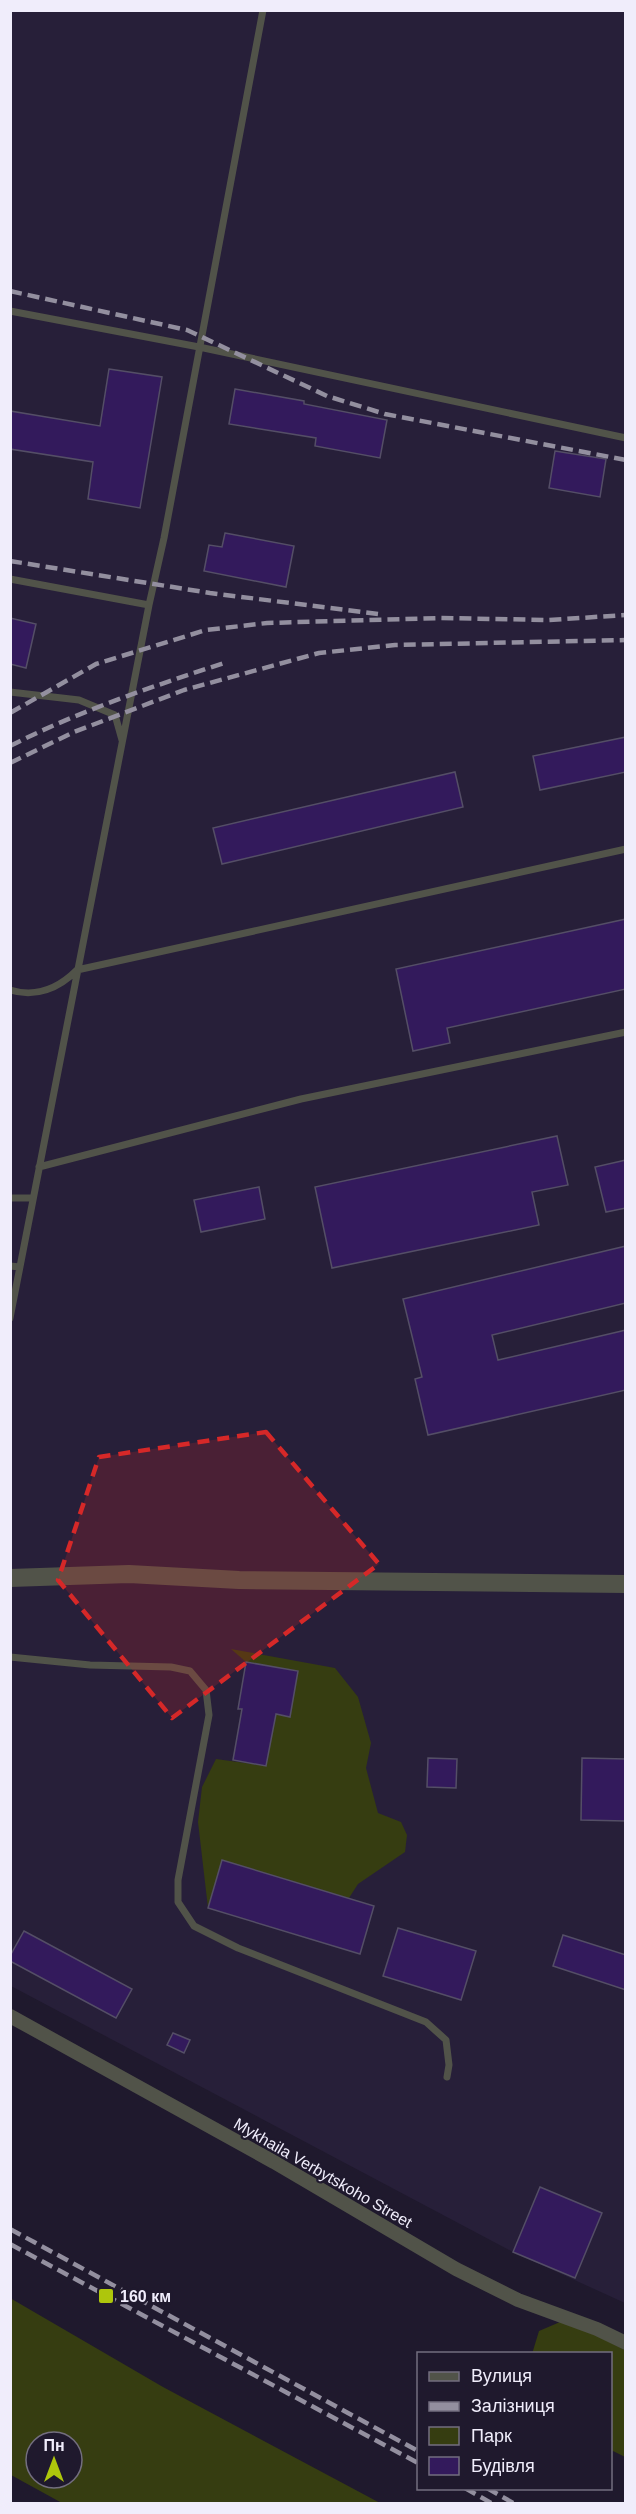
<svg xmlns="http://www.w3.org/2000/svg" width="636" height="2514" font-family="Arial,sans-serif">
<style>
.built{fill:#271f39}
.green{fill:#363d11;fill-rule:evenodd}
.building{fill:#331a5c;stroke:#544e66;stroke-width:1.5}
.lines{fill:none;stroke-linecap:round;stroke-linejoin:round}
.service{stroke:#515349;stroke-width:7}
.minor{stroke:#515349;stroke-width:14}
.tertiary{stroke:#515349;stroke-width:18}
.rail{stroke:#938f9f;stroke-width:4.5;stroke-dasharray:12 6;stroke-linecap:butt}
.marked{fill:#d62828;fill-opacity:0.2;stroke:#d62828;stroke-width:4.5;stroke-dasharray:12 8;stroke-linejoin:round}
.poi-dot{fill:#aec60c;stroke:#1f192d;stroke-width:2}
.labels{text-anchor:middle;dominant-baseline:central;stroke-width:4.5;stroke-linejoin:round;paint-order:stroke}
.street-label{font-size:16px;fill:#f0edfb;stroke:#1f192d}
.poi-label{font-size:16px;font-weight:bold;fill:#f0edfb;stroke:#1f192d;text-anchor:start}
</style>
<rect width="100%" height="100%" fill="#1f192d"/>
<path class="built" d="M10,11H625V2303L513,2252L11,1986Z"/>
<path class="green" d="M231,1649L335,1668L358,1697L371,1743L366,1768L378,1813L401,1822L407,1835L405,1852L358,1884L349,1898L222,1861L208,1908L198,1822L202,1787L216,1759L266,1766L276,1714L290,1716L298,1671L246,1662Z
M10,2298L163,2387L380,2503H62L11,2475ZM36,2442H72V2478H36Z
M560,2322L598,2336L625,2350V2457L611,2450L610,2354H532L539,2331Z"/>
<path class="building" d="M109,369L162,377L140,508L88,499L93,462L10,449V411L100,426Z
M235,389L304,401V404L387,420L380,458L315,446L316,438L229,424Z
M555,451L606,459L600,497L549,488Z
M225,533L294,546L286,587L204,571L209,545L222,547Z
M10,618L36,624L26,668L10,664Z
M626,737V772L540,790L533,756Z
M455,772L463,807L222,864L213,828Z
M626,919V989L447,1028L450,1043L413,1051L396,969Z
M557,1136L568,1185L532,1192L539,1225L332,1268L315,1187Z
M626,1160V1208L606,1212L595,1167Z
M259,1187L265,1219L201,1232L194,1200Z
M626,1246V1303L492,1335L498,1360L626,1330V1390L428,1435L415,1379L422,1377L403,1299Z
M246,1662L298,1671L290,1717L276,1714L266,1766L233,1760L242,1709H238Z
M428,1758L457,1759L456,1788L427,1787Z
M582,1758L626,1759V1821L581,1820Z
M222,1860L374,1906L360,1954L208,1908Z
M398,1928L476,1951L461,2000L383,1976Z
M24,1931L132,1989L116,2018L10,1961V1956Z
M563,1935L626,1955V1990L553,1966Z
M173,2033L190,2040L184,2053L167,2045Z
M540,2187L602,2213L575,2278L513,2252Z"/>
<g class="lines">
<path class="service" d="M10,311L199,347L626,438
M10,579L149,605
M10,692L79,700L115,715L122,740
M10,990C36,998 59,988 77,970L626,849
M39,1167L301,1099L626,1032
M10,1198H33
M10,1266L20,1267
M10,1318L149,605L164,538L263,10
M10,1657L90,1665L171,1667L190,1671L206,1690L209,1715L178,1880V1902L194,1926L238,1948L426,2022L446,2040L449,2065L447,2077"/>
<path class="minor" d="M10,2016L274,2162L456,2269L518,2300L597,2329L626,2343"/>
<path class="tertiary" d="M10,1578L129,1574L239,1580L626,1584"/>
<path class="rail" d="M10,291L187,330L327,396L385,414L626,460
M10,561L210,593L378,614
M10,713L96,664L206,630L267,623L440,618L549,620L626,615
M10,746C79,711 151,687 224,663
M10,763L74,732L184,690L319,653L395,645L626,640
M10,2229L418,2451
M10,2244L418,2463
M465,2488L493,2504
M487,2488L515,2504"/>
</g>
<path class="marked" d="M266,1432L379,1564L172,1718L58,1580L99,1457Z"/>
<rect class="poi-dot" x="98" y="2288" width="16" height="16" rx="3"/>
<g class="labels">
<g class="street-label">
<text transform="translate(323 2173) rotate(30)">Mykhaila Verbytskoho Street</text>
</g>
<g class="poi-label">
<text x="120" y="2296">160 км</text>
</g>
</g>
<rect width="636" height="2514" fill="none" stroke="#f0edfb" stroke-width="24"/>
<rect x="417" y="2352" width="195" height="138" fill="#1f192d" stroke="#736e7f" stroke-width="1.5"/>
<rect x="429" y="2372" width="30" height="9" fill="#515349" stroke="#736e7f" stroke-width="1.5"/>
<text x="471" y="2382" font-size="18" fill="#f0edfb">Вулиця</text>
<rect x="429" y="2402" width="30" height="9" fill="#938f9f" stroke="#736e7f" stroke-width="1.5"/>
<text x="471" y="2412" font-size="18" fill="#f0edfb">Залізниця</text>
<rect x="429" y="2427" width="30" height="18" fill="#363d11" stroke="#736e7f" stroke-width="1.5"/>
<text x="471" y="2442" font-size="18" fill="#f0edfb">Парк</text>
<rect x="429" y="2457" width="30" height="18" fill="#331a5c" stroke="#736e7f" stroke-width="1.5"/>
<text x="471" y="2472" font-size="18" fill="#f0edfb">Будівля</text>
<g transform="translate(54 2460)"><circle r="28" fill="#1f192d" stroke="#736e7f" stroke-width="1.5"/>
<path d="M0-4.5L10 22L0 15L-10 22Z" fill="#aec60c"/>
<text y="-9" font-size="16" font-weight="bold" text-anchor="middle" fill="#f0edfb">Пн</text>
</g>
</svg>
